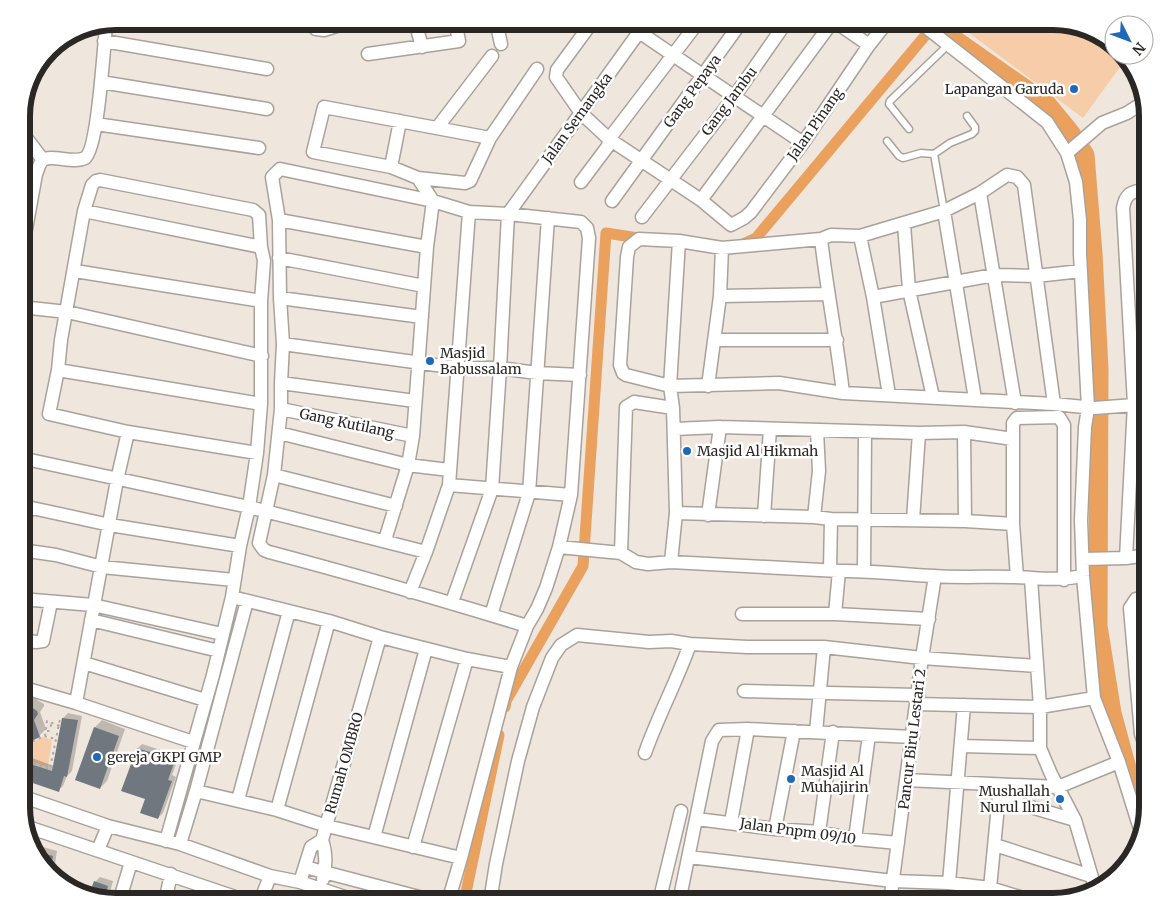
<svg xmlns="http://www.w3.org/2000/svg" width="1169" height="923" font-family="Merriweather,serif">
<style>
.pitch{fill:#f7cca8}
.shadow{fill:#0003}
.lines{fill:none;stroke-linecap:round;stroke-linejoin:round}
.canal{stroke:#eba15e;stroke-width:11}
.river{stroke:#eba15e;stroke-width:19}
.building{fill:#70777f}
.service-casing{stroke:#aaa29a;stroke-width:9}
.minor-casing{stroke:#aaa29a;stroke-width:15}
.path{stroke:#b0a9a2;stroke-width:2;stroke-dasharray:2.5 4;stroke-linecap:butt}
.service{stroke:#fff;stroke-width:6}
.minor{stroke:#fff;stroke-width:12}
.poi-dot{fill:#2068b8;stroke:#fff;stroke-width:2}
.labels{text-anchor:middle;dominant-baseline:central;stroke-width:5;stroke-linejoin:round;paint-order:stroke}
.poi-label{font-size:14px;fill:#2b2724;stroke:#fff;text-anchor:start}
.street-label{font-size:14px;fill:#2b2724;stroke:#fff}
.rim{fill:none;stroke:#2b2724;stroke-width:6}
</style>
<rect width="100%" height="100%" fill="#efe6de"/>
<path class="pitch" d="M953,21H1053L1114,44V55H1123L1126,59L1083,118Z
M43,737L52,740L48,767L21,758V748Z"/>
<path class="shadow" d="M21,686L33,691L37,700L44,704V706L40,712L46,729L39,736L21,745Z
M68,713L82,716L72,771L67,776L63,786L58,790L21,778V754L54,766L63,718Z
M102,720L125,729L107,781L100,788L76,779L95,727Z
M142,744L179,756L172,775L176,777L163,813L158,818L147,799L138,748Z
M43,847L57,851L53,877L37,857L38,852Z
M100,877L113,881L108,899L91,892L95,882Z"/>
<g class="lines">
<path class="canal" d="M741,245L756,238L934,25
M505,707L506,701L583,566L606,233L645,239
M464,902L499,735"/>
<path class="river" d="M934,25L1047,104L1070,132L1085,155L1093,253L1099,369L1098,626L1112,713L1131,783"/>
</g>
<path class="building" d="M21,696L26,697L30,706L37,711L38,714L34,720L40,737L21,746Z
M62,718L78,720L67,777L64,776L59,792L21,779V761L52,771Z
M94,727L119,736L100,789L75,780Z
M137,748L175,760L168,780L172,781L158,819L140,813L145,799L121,791Z
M32,850L53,856L50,873Z
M94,881L108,886L105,898L90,892Z"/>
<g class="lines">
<g class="service-casing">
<path id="service" d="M909,129L889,104L890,101L948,45
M887,141L899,156L903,158L921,153L934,154L950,143L972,134L975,131V127L967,116
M934,154L944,211"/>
</g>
<g class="minor-casing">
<path id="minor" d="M315,21L316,29L324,30L352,21
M415,21L422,47
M496,21L501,44
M593,21L557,70L556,77L581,113L609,139L701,200L731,225L744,218L751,212L803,143L869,45L888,21
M834,21L869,45
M918,21L1047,122L1067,153L1076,182L1080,220V254L1088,408L1085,427L1081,520L1083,576L1094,698L1119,762L1140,829
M497,27L523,21
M639,32L803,143
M104,41L267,69
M368,54L459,41L455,21
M101,82L267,109
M96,124L259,148
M437,128L492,56
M21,131L43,160
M490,138L324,107L313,152L391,167L418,178L465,183L470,181L490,138L537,69
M1067,153L1102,123L1127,113L1144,102
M391,167L400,121
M36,174C38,170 39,163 43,160C51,154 74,164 85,158C98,149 104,45 106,25
M581,182L608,146L609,139L699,21
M980,193L1015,403
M701,200L833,21
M612,201L742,21
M84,211L261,247L264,261L261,301
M944,211L975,399
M642,217L734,97L787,21
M279,220L427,247
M904,224L909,290L933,397
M860,236L873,297L889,395
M821,239C827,291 837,341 843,393
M21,257L36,174L21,172
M279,258L424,286
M75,271L261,301V404L257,453L249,507L240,546L232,597L213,675L166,841
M720,296L828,294
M873,297L994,275L1036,276L1081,271
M280,298L422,317
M21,307L67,312L262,356
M714,340H837
M283,344L458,368H500L537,373L580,375
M58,370L261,404
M281,383L415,401
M708,386L720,296L722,248
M1054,404L1024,185L1017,177L1007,175L980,193L944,211L860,236L831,235L821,239L722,248L679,241L639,239L629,247L627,257L620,365L623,373L626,375L670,386L779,383L843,393L1054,404L1094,408L1148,404
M281,409L413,436
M674,429L720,427L919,433L964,432L1013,439
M964,432L965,521
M279,433L408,465L449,470
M257,453L128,432L49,414L58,370L61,340L84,211L92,185L96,181L100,180L253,210L259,215L261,247
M21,458L249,507L426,552
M274,475L396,506
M449,485L571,495
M676,513L814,517L831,519L965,521L1013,524
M708,515L720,427
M764,516L770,429
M814,517L819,471L817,431
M913,520L919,433
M385,540L408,465L413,436L427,247L433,201L418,178
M21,542C23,531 22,513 32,508L110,525L240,546
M559,547L621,553L636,562L648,564L671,562L839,571C872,570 903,575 935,576C961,578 988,576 1015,577C1041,578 1057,581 1083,576
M21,550L56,555L102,567L234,580
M621,553L626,407L634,402L673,408
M1126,558L1134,404L1123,208C1126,191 1133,192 1148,189
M1083,559L1126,558L1148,555
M671,562L676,513L673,408L670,386L679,241
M830,570L831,519
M864,570L865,432
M1017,577L1013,524V423L1017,418L1059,417L1064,425V580
M1031,579L1040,707V748L1051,774L1075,820L1096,891
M410,592L426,552L449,485L469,212
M232,597L329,621L380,637L467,659L511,667
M21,599L93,605L222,634
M452,602L492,489L500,368L508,214L647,21
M742,614H835L929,619
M835,614L839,571
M491,615L529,493L548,218
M91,620L219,651
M21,640L36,642L43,641L51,602
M1135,652L1148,650
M84,663L205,700
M21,687L76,703L193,742
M744,691L918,695
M76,703L117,480L128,432
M917,704L1040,707L1094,698
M816,732L824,647
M961,746L1040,748
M645,753C658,716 677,681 690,644L747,647H824L922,658L1037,666
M1148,754L1141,734L1130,608L1136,599L1148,597
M906,780L1058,787L1119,762
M196,791L277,810L327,826L461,858
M21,796L108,826L180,844L270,876L300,882L360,902
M1000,798L1075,820
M238,800L289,611
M277,810L329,621
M697,819L775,829L819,832L855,839L898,843
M731,822L748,729
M25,826L250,902
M775,829L794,731
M819,832L833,732
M374,837L426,649
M855,839L869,735
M322,840C326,852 326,867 323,879
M180,844L196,791L247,601
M995,845L1091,876
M413,847L467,659
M98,850L108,826
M689,857L893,881L949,883L990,888L1000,785
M305,867L438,902
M300,882L311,847L322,840L380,637
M949,883L964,705
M1095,886L1107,883
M990,888L1036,902
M679,898L717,902
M119,902L131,862
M165,902L171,874
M260,902L270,876
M448,902L461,858L511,667L527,626L537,609L546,588L559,547L571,495L589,238L587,228L581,222L508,214L469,212L433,201L280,169L272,177L279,220L280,298L283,344L281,383V409L274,475L259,543L264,550L269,552C356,575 442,600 527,626
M490,902L496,864L518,761L533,707L552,658L561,645L577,635L649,642L671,641L690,644
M659,902L681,811
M679,902L712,741L719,730L748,729L913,737
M890,902L922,658L935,576"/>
</g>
<path class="path" d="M47,731H49L52,722
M45,736L47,721L60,726
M21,747L44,736L56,739
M21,759L50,769L60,719"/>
<use href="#service" class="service"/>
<use href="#minor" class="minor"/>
</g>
<g class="poi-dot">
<circle cx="1074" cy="89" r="5"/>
<circle cx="430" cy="361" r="5"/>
<circle cx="687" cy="451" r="5"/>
<circle cx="97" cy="757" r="5"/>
<circle cx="791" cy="779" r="5"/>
<circle cx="1060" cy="799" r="5"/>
</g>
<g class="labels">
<g class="poi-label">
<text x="1064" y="89" text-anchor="end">Lapangan Garuda</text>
<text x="440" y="353">Masjid<tspan x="440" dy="16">Babussalam</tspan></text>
<text x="697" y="451">Masjid Al Hikmah</text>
<text x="107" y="757">gereja GKPI GMP</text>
<text x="801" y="771">Masjid Al<tspan x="801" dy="16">Muhajirin</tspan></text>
<text x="1050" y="791" text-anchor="end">Mushallah<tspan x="1050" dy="16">Nurul Ilmi</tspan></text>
</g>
<g class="street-label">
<text transform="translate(692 91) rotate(-54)">Gang Pepaya</text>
<text transform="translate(729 101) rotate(-53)">Gang Jambu</text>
<text transform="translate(577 118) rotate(-54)">Jalan Semangka</text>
<text transform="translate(815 124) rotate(-55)">Jalan Pinang</text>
<text transform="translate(347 423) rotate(12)">Gang Kutilang</text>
<text transform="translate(912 739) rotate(-83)">Pancur Biru Lestari 2</text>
<text transform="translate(344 763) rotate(-74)">Rumah OMBRO</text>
<text transform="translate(798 831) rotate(8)">Jalan Pnpm 09/10</text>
</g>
</g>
<path d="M0 0H1169V923H0ZM116 30H1053A86 86 0 0 1 1139 116V807A86 86 0 0 1 1053 893H116A86 86 0 0 1 30 807V116A86 86 0 0 1 116 30Z" fill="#fff" fill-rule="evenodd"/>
<path class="rim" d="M116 30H1053A86 86 0 0 1 1139 116V807A86 86 0 0 1 1053 893H116A86 86 0 0 1 30 807V116A86 86 0 0 1 116 30Z"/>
<g transform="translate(1129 40) rotate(132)"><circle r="24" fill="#ffffff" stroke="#aaa9a7"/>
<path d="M0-4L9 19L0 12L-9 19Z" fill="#2068b8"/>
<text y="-8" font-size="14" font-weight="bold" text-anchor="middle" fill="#2b2724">N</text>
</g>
</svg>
